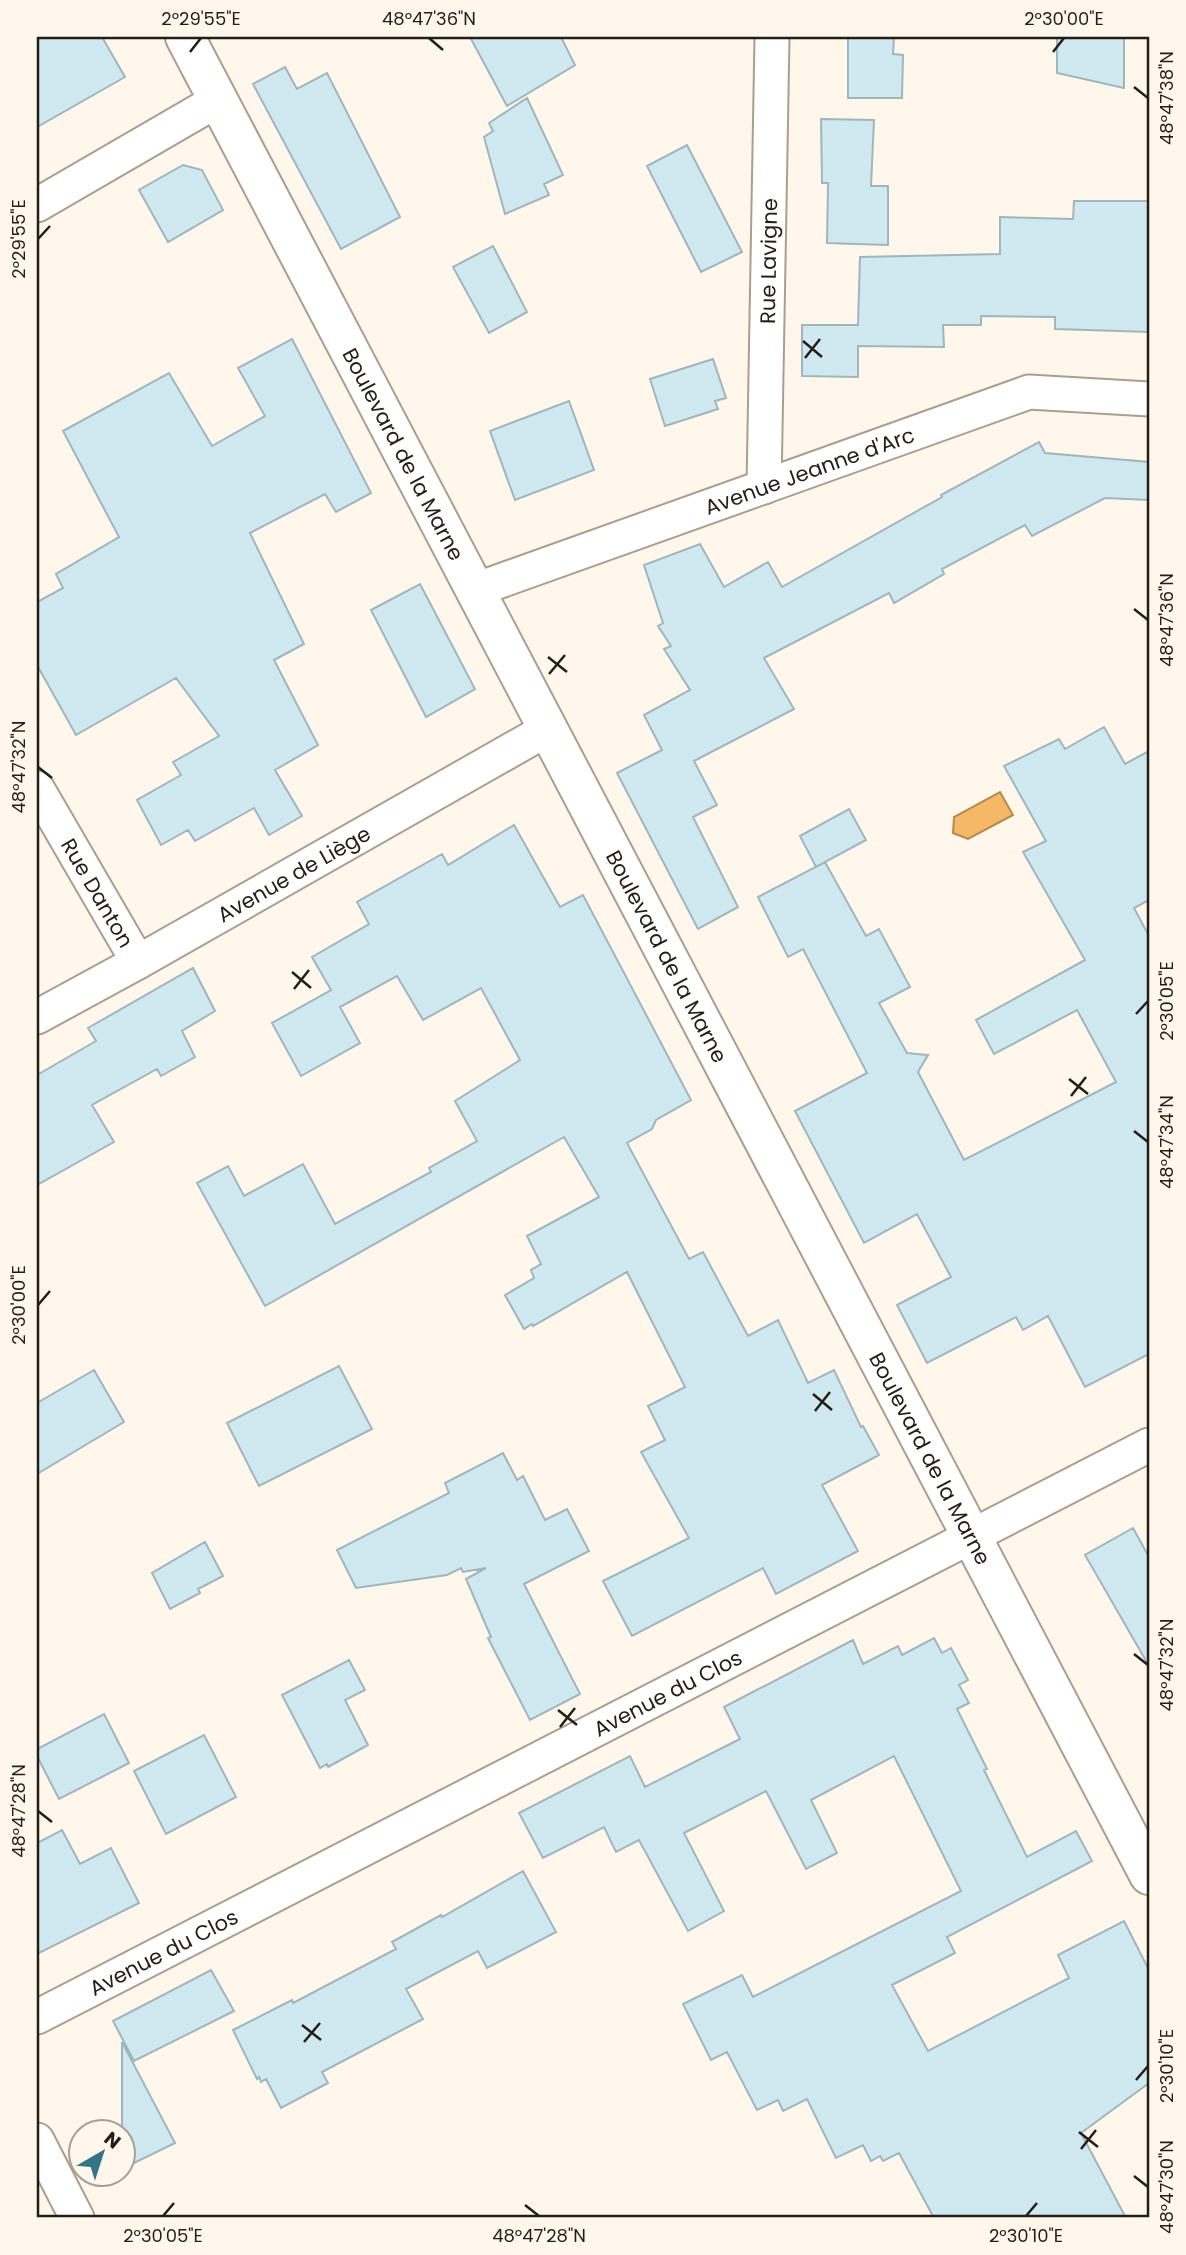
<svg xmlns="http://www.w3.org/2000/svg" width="1186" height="2255" font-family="Poppins,sans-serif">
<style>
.water{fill:#f4b866;stroke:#b58a4f;stroke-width:2}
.building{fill:#d0e8f0;stroke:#9fb6bd;stroke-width:2}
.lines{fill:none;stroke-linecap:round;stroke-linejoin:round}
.minor-casing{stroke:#ab9e8e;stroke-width:37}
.tertiary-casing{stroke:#ab9e8e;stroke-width:42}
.minor{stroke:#fff;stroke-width:33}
.tertiary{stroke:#fff;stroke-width:38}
.ticks{fill:none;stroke:#231e18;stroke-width:2.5}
.labels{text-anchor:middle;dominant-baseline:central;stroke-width:6;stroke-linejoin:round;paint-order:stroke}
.street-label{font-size:21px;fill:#231e18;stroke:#fff7ec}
.neatline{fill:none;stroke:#231e18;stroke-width:2.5}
.ticks-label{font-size:18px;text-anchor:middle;fill:#231e18}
</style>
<rect width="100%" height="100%" fill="#fff7ec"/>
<path class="water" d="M1000,792L1013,815L968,839L953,833L954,817Z"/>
<path class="building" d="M37,37H102L125,77L37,127Z
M470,37H561L575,65L507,106Z
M848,37H894L893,54L903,55L902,98H848Z
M1057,37H1124V88L1057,73Z
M285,67L297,89L327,73L400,217L341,249L253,84Z
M527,98L563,175L544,184L549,195L505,214L484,137L493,131L489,123Z
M821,119L874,120L871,186H888V245L827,243L828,183H822Z
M687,145L742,252L701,272L647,166Z
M183,165L202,170L223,210L168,242L139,190Z
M1074,201H1149V332L1055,329V317L981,316V325H943L944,347L858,346V377L802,376V325H858L860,257L1000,254V217L1073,219Z
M493,246L527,312L489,333L453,267Z
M292,339L371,493L336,512L325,494L250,533L304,644L274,660L318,745L275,770L302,816L269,835L254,808L195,841L188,830L161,845L137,800L181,775L173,762L219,736L176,678L76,735L37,665V602L63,588L56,574L119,537L63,431L169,373L212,446L265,416L238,368Z
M713,359L726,398L715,401L718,409L665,426L650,379Z
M569,401L594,470L515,500L490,431Z
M1039,442L1045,453L1149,462V500L1105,498L1032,536L1025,525L942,569L944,574L894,603L889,593L764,658L794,709L694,761L717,805L693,817L738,907L698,929L617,773L662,750L644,715L690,690L664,649L671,646L658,626L663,623L644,565L700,544L724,587L768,562L782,587L942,497L941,495Z
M420,584L475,689L426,717L371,610Z
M1104,727L1125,764L1149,751V900L1134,908L1149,936V1354L1085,1387L1048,1316L1023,1330L1016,1317L927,1363L897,1305L951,1277L917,1214L864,1243L795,1111L867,1073L803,949L788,957L758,897L825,862L866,936L879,929L910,987L879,1003L907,1053L928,1055L918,1072L964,1160L1116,1082L1077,1010L994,1054L976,1020L1085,960L1023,852L1046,841L1004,766L1059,739L1065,749Z
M849,809L866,840L816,867L800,836Z
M514,825L560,907L583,895L691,1100L656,1120L652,1129L627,1143L689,1259L703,1252L748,1336L778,1320L808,1383L834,1370L861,1427L863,1426L879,1455L822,1485L858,1551L776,1594L763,1568L632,1636L603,1581L689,1538L641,1452L665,1440L648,1406L685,1387L627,1272L533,1326L532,1324L524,1329L505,1295L534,1278L531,1270L541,1264L527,1236L599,1197L564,1137L265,1306L197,1183L228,1166L244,1196L303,1164L335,1224L431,1172L429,1168L477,1141L455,1101L520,1060L481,988L423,1020L397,976L340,1007L360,1043L301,1076L272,1023L331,990L312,957L369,924L357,902L442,854L448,865Z
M193,968L215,1011L182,1031L195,1057L161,1076L157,1069L92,1105L114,1142L37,1185V1075L96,1041L88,1028Z
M339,1366L372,1429L259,1486L227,1423Z
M94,1370L124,1422L37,1474V1403Z
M503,1453L517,1480L523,1476L545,1520L567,1509L589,1551L524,1584L580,1694L530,1720L488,1638L491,1637L466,1579L486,1568L463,1572L461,1568L447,1575L356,1588L337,1550L449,1493L445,1483Z
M1133,1528L1149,1557V1666L1085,1555Z
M205,1542L223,1576L198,1589L200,1593L170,1609L152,1573Z
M934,1638L942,1653L951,1648L968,1680L959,1685L969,1703L957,1709L987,1769L984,1770L1027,1857L1076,1831L1092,1861L947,1937L955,1953L892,1985L928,2051L1069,1978L1058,1955L1124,1921L1149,1970V2083L1081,2133L1126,2218H934L899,2153L883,2161L880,2156L871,2161L863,2145L836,2158L807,2099L783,2111L778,2100L757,2110L727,2052L711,2060L683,2004L742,1975L753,1997L961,1891L894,1756L811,1800L837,1853L806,1869L766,1791L684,1833L724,1911L688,1931L639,1840L616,1852L604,1827L543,1858L519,1813L630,1756L645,1787L740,1739L724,1707L853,1640L863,1664L898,1646L902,1655Z
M349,1660L365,1690L345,1700L368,1745L328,1767L327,1764L320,1768L282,1695Z
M104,1714L129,1763L59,1799L37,1756V1749Z
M204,1735L236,1797L166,1834L134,1771Z
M62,1830L80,1864L111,1848L139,1903L37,1954V1843Z
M523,1871L556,1932L487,1968L478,1951L406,1989L423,2019L322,2072L328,2083L281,2108L266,2079L261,2082L259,2077L257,2079L233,2030L292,2000L293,2003L396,1949L392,1942L441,1915L442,1917Z
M211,1970L234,2011L134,2061L113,2021Z
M122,2042L175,2143L122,2169Z"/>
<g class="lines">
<g class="minor-casing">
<g id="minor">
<path d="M37,205L218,100"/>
<path id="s1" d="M764,487L772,37"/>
<path id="s2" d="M475,590L1029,392L1149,399"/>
<path id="s3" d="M37,788L138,962"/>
<path id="s4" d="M37,1017L138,962L548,729"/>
<path id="s5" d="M37,2017L1149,1445"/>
<path d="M37,2140L77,2218"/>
</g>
</g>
<g class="tertiary-casing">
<g id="tertiary">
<path id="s6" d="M185,37L1149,1875"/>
</g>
</g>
<use href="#minor" class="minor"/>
<use href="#tertiary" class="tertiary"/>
</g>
<path class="ticks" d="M429,38L443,50M190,52L201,38M1053,52L1064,38M1134,87L1148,98M38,239L50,226M803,341L822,357M805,358L820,339M1134,609L1148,620M548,657L567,672M549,674L565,655M38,767L52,778M292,972L311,988M294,989L309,970M1136,1014L1148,1001M1069,1079L1088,1094M1071,1096L1086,1077M1134,1131L1148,1142M38,1305L50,1291M813,1394L832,1410M815,1411L830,1392M1134,1654L1148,1665M558,1710L577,1725M560,1727L575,1708M38,1811L52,1822M302,2025L321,2040M304,2042L320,2023M1136,2080L1148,2066M1079,2132L1098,2147M1081,2149L1096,2130M1134,2176L1148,2187M525,2205L539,2216M163,2216L174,2203M1026,2216L1037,2203"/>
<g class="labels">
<g class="street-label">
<text stroke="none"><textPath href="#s1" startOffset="226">Rue Lavigne</textPath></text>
<text stroke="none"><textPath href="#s6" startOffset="471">Boulevard de la Marne</textPath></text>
<text stroke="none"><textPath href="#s2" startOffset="355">Avenue Jeanne d'Arc</textPath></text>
<text stroke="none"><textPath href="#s4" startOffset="294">Avenue de Liège</textPath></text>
<text stroke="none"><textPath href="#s3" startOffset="121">Rue Danton</textPath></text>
<text stroke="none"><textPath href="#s6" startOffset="1038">Boulevard de la Marne</textPath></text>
<text stroke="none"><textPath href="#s6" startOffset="1605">Boulevard de la Marne</textPath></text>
<text stroke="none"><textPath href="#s5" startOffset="709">Avenue du Clos</textPath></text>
<text stroke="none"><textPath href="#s5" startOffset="142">Avenue du Clos</textPath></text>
</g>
</g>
<rect width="1186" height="2255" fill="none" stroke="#fff7ec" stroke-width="77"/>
<g transform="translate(102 2153) rotate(39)"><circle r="33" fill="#fff7ec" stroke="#a7a097" stroke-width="2"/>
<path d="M0-5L12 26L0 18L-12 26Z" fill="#337586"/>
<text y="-10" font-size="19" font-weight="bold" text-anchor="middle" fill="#231e18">N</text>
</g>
<rect x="38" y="38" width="1110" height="2178" class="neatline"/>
<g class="ticks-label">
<text x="201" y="25">2°29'55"E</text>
<text x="429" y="25">48°47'36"N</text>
<text x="1064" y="25">2°30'00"E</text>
<text transform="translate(1167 98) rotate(-90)" y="6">48°47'38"N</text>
<text transform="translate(19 239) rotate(-90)" y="6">2°29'55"E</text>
<text transform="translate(1167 620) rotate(-90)" y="6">48°47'36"N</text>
<text transform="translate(19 767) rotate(-90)" y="6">48°47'32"N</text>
<text transform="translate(1167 1001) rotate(-90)" y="6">2°30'05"E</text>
<text transform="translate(1167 1142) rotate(-90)" y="6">48°47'34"N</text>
<text transform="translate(19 1305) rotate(-90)" y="6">2°30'00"E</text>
<text transform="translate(1167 1665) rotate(-90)" y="6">48°47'32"N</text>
<text transform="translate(19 1811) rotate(-90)" y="6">48°47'28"N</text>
<text transform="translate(1167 2066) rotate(-90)" y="6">2°30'10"E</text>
<text transform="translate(1167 2187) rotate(-90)" y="6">48°47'30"N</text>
<text x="163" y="2242">2°30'05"E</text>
<text x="539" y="2242">48°47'28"N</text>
<text x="1026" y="2242">2°30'10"E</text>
</g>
</svg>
